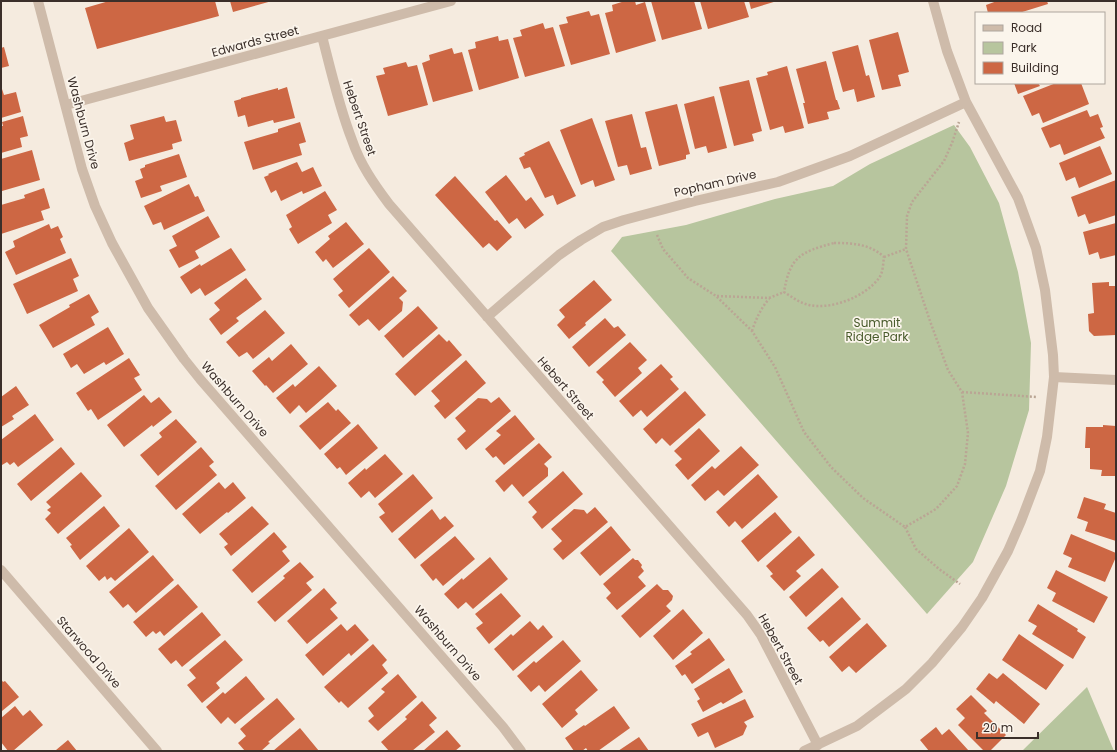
<svg xmlns="http://www.w3.org/2000/svg" width="1117" height="752" font-family="Poppins,sans-serif">
<style>
.green{fill:#b7c59e}
.building{fill:#cd6744}
.lines{fill:none;stroke-linecap:round;stroke-linejoin:round}
.path{stroke:#baa594;stroke-width:2.5;stroke-dasharray:2 2;stroke-linecap:butt}
.minor{stroke:#cebbaa;stroke-width:10}
.tertiary{stroke:#cebbaa;stroke-width:10}
.labels{text-anchor:middle;dominant-baseline:central;stroke-width:3.5;stroke-linejoin:round;paint-order:stroke}
.street-label{font-size:12px;fill:#3b2f2a;stroke:#fbf5ec}
.park-label{font-size:12px;fill:#495b2c;stroke:#fbf5ec}
</style>
<rect width="100%" height="100%" fill="#f5ebdf"/>
<path class="green" d="M954,125L970,147L999,203L1018,272L1031,343L1029,410L1006,486L973,562L927,614L611,251L622,237L686,225L775,199L833,186L870,164Z
M1087,687L1114,751H1022Z"/>
<path class="building" d="M109,1H215L219,16L97,49L85,8Z
M230,1H272L233,12Z
M625,1H635L636,5L645,2L656,41L616,53L605,13L613,11L612,5Z
M651,1H694L702,29L662,40Z
M700,1H744L749,17L708,29Z
M749,1H777L751,9Z
M997,1H1047L1048,4L1019,13H988L986,5Z
M589,11L591,16L599,14L610,54L571,65L559,25L568,23L566,17Z
M543,23L545,29L553,27L565,66L525,77L513,38L522,36L520,30Z
M898,32L909,72L898,75L901,86L882,90L869,40Z
M498,36L499,41L508,39L519,78L479,90L468,50L476,48L475,42Z
M858,45L866,76L869,75L875,97L857,102L854,89L843,92L832,52Z
M4,47L9,66L1,68V48Z
M452,48L454,54L462,52L473,91L433,102L422,63L430,60L429,55Z
M826,61L836,100H837L840,109L827,112L829,119L808,124L803,103H805L796,69Z
M406,62L408,67L417,65L428,105L388,116L376,76L385,74L383,68Z
M787,66L804,128L785,133L783,126L770,130L756,78L768,75L767,72Z
M749,80L762,131L752,134L754,141L734,146L719,87Z
M1014,83H1038L1040,86L1018,94Z
M1056,83H1081L1089,104L1043,123L1039,113L1032,116L1023,96Z
M1,86L4,95L16,92L21,112L1,118Z
M287,87L295,118L274,123L273,120L248,127L245,115L238,117L234,101L241,99V98L278,88V90Z
M714,96L727,148L708,153L706,146L695,149L684,104Z
M677,104L690,154L686,155V159L659,166L645,112Z
M1087,110L1090,117L1098,114L1103,127L1100,128L1105,138L1064,155L1060,144L1050,148L1041,128Z
M632,114L641,148L646,147L652,169L630,175L627,165L618,167L605,121Z
M23,116L28,136L20,138L22,147L1,153V126H3L2,122Z
M164,116L166,122L176,120L182,141L172,144L173,149L129,161L124,143L134,139L130,125Z
M592,118L615,180L595,187L593,180L581,185L560,130Z
M300,122L306,142L299,144L302,155L253,170L244,142L278,132V129Z
M549,141L576,196L557,205L553,195L545,198L530,167L524,169L519,158L525,155L524,153Z
M1100,146L1112,174L1079,188L1075,177L1066,181L1059,163Z
M32,150L40,180L2,191L1,159Z
M179,154L187,177L160,186L162,191L141,198L135,181L143,178L140,169L145,167V165Z
M297,162L302,172L313,167L322,186L303,194L302,191L281,201L276,190L271,193L264,177L269,175L268,174Z
M506,175L526,201L531,197L544,215L525,229L517,218L509,224L485,192Z
M455,176L495,221L497,220L512,237L497,251L489,243L483,248L435,195Z
M1116,180V215L1089,224L1085,214L1078,217L1071,197Z
M189,184L195,197L198,196L205,211L164,230L161,222L153,225L144,206Z
M44,188L50,208L41,211L44,220L1,234V205L25,198L24,195Z
M325,191L337,210L328,215L332,223L298,244L289,229L292,227L286,215Z
M208,216L220,237L195,251L199,258L179,268L169,250L177,246L172,236Z
M346,222L364,244L333,268L326,259L323,262L315,252L330,239L328,236Z
M1116,223V255L1100,259L1098,252L1089,255L1083,232Z
M49,224L51,229L58,226L63,237L60,239L66,253L16,275L5,252L15,247L13,241Z
M231,248L246,270L205,296L200,288L191,294L180,277L200,264L201,266Z
M369,248L390,272L349,308L338,295L343,291L333,279Z
M71,258L79,276L73,279L78,291L27,314L13,284Z
M393,276L407,291L399,298L403,302L402,311L379,331L368,319L359,326L349,315Z
M246,278L262,299L236,318L239,321L221,335L209,319L220,310L214,303Z
M594,280L612,300L585,323L586,325L569,339L557,325L565,317L559,310Z
M1109,282V286H1116V335L1094,336L1089,331L1088,314L1094,313L1092,283Z
M89,294L99,312L91,317L95,325L53,348L39,325L70,307L69,305Z
M418,306L438,328L403,358L384,336Z
M265,310L285,333L253,359L247,352L239,357L226,342Z
M605,318L614,328L618,326L626,335L589,367L572,347Z
M108,327L124,354L106,365L104,362L84,374L77,364L71,368L63,354Z
M439,334L447,342L449,340L462,355L415,396L395,374Z
M630,342L647,360L638,368L642,373L615,397L602,382L604,380L596,372Z
M291,344L308,364L273,393L266,385L265,386L252,371L269,357L272,361Z
M129,358L140,375L134,378L142,390L98,420L91,409L88,411L76,393Z
M466,360L486,383L445,419L434,406L440,401L431,391Z
M661,364L673,377L670,379L679,389L647,417L641,410L633,417L619,401Z
M319,366L337,386L306,413L299,405L290,414L276,398L293,384L295,387Z
M16,386L29,405L12,416L14,419L1,427V397Z
M685,391L706,415L670,446L662,438L656,444L643,429Z
M144,395L151,403L159,397L172,412L153,427L152,425L124,447L107,425Z
M499,397L511,411L466,450L457,439L466,431L455,418L478,398L487,399L491,403Z
M328,402L336,411L338,409L351,423L320,450L299,426Z
M35,414L54,440L18,467L14,462L10,465L7,462L2,465L1,440Z
M515,415L535,439L504,465L496,456L493,458L485,449L501,435L496,431Z
M176,419L197,442L158,476L140,455L162,437L159,433Z
M358,424L378,448L346,475L340,467L337,469L324,454Z
M1103,425L1116,426V476H1101L1102,470L1090,469V448H1085L1086,427H1103Z
M699,428L720,451L688,480L675,465L682,459L674,451Z
M539,443L552,457L544,464L548,468V476L523,497L512,484L504,492L495,481Z
M741,446L759,465L724,496L718,490L705,501L691,485L712,466L715,469Z
M61,447L75,464L31,501L17,484Z
M201,447L214,462L209,466L217,475L176,510L155,486Z
M385,454L403,474L375,498L369,491L361,498L348,483L365,468L366,470Z
M563,471L583,494L542,529L532,517L537,512L528,502Z
M81,472L102,496L58,534L45,519L51,513L47,510L51,507L46,502Z
M413,474L433,498L392,533L379,517L385,513L378,504Z
M758,474L778,497L742,529L735,521L729,527L716,512Z
M219,482L225,489L233,482L246,498L228,513L227,512L200,534L182,514Z
M1084,497L1106,504L1104,509L1116,513V541L1085,531L1088,522L1077,518Z
M104,506L120,526L80,560L72,549L70,546L72,545L66,538Z
M252,506L269,524L231,556L224,547L228,544L219,534Z
M595,507L608,522L563,560L553,549L562,541L551,529L574,509L584,510L587,514Z
M432,509L440,520L445,516L454,526L415,559L398,539Z
M775,512L792,532L758,562L741,541Z
M611,526L631,550L600,576L580,553Z
M129,528L149,552L115,581L111,577L107,580L105,576L99,581L86,566Z
M274,532L287,547L282,551L290,561L252,593L232,570Z
M1071,534L1116,553V557L1105,582L1068,567L1072,558L1063,554Z
M455,536L475,559L443,586L436,578L433,581L420,565Z
M799,536L815,555L796,571L801,576L784,591L770,576L773,574L766,566Z
M153,555L174,580L136,613L128,604L123,608L109,592Z
M490,557L508,579L473,609L466,602L458,609L444,594L462,578L463,580Z
M633,558L635,560H638L642,565L641,567L644,571L638,577L646,586L617,610L606,598L611,593L603,584Z
M300,562L314,577L306,583L312,590L275,622L257,602L285,578L283,576Z
M822,568L839,587L806,617L789,597Z
M1056,570L1108,597L1094,623L1052,601L1056,593L1047,588Z
M178,584L198,607L164,636L160,631L156,634L153,631L146,637L133,622Z
M657,584L663,590H668L673,596L672,600L666,606L671,611L640,638L621,616Z
M324,588L337,603L330,609L338,618L307,644L287,621Z
M501,593L521,616L489,644L476,628L483,623L475,614Z
M842,597L861,619L829,647L823,640L820,642L807,628Z
M1038,604L1078,629L1077,631L1086,637L1073,659L1032,634L1037,626L1028,621Z
M683,609L703,633L673,660L653,636Z
M202,612L221,635L182,667L176,660L171,664L158,649Z
M530,621L538,630L543,625L553,637L513,671L494,649L511,634L513,636Z
M867,623L887,646L856,673L849,666L842,672L829,657Z
M341,624L347,631L355,624L369,640L351,656L349,653L323,676L305,655Z
M1019,634L1064,665L1046,690L1002,660Z
M709,638L725,660L692,684L685,674L682,676L675,666L692,654L690,652Z
M225,640L243,660L216,683L220,688L202,703L187,685L196,678L189,670Z
M563,640L581,661L545,692L539,685L531,692L517,676L534,661L536,663Z
M373,644L387,660L382,665L388,673L348,708L341,701L339,703L324,687Z
M729,668L743,692L723,704L721,702L703,712L697,701L700,699L694,689Z
M581,670L598,690L575,710L578,714L562,728L542,704Z
M989,673L997,679L1003,673L1040,704L1024,724L996,701L994,704L976,689Z
M398,674L417,697L378,731L368,721L374,716L368,708L385,692L381,689Z
M246,676L265,699L235,724L228,717L221,724L206,707L223,692L225,694Z
M1,679L3,682L5,681L19,697L2,711L1,709Z
M971,695L987,711L984,713L1006,735L990,751H984L958,725L965,718L956,709Z
M277,698L295,719L268,742L270,743L261,751H245L238,743L246,736L240,729Z
M745,699L754,717L744,722L747,726L743,735L715,748L708,732L698,737L691,724Z
M422,701L437,718L429,725L435,732L412,751H389L381,742L407,719L405,717Z
M15,706L23,716L30,710L43,725L13,751H8L1,742V718Z
M614,706L630,728L598,751H588L586,748L582,751H574L565,738L584,725L585,726Z
M936,727L942,735L949,729L969,751H929L920,740Z
M300,728L319,751H273Z
M447,730L461,746L455,751H423Z
M639,737L649,751H618Z
M68,740L77,751H57L56,750Z"/>
<g class="lines">
<path class="path" d="M657,235L663,249L688,278L716,296L752,331L775,367L804,432L831,467L863,498L905,527L936,509L957,486L965,464L968,433L962,392L948,370L930,321L906,249L907,216L912,202L944,161L952,143L959,122
M834,243C853,243 870,244 884,257C883,264 883,273 879,278C865,297 831,310 809,305C800,303 792,297 784,292C790,257 800,252 834,243Z
M884,257L906,249
M717,296L769,298L784,292
M752,331C756,319 761,308 769,299
M962,392L1037,397
M905,527L916,549L939,569L960,584"/>
<path class="minor" d="M38,1L82,169L95,206L112,243L148,308L184,359L200,379L503,727L521,751
M322,36C331,71 339,107 352,140C360,164 374,184 389,204L747,615L761,635L818,745
M66,105L451,1
M487,317L559,255L581,240L603,227L624,220L695,201L778,182L850,156L966,102
M1054,377L1116,380
M804,751L857,726L906,689L932,663L962,627L982,598L1008,551L1021,521L1040,471L1047,437L1054,377L1053,355L1045,290L1036,248L1018,198L966,102L947,51L933,1"/>
<path class="tertiary" d="M1,570L157,751"/>
</g>
<g class="labels">
<g class="street-label">
<text transform="translate(255 41) rotate(-15)">Edwards Street</text>
<text transform="translate(360 118) rotate(71)">Hebert Street</text>
<text transform="translate(84 123) rotate(75)">Washburn Drive</text>
<text transform="translate(715 183) rotate(-13)">Popham Drive</text>
<text transform="translate(566 388) rotate(49)">Hebert Street</text>
<text transform="translate(235 399) rotate(49)">Washburn Drive</text>
<text transform="translate(448 643) rotate(49)">Washburn Drive</text>
<text transform="translate(781 649) rotate(61)">Hebert Street</text>
<text transform="translate(89 652) rotate(49)">Starwood Drive</text>
</g>
<g class="park-label">
<text x="877" y="322">Summit<tspan x="877" dy="14">Ridge Park</tspan></text>
</g>
</g>
<rect width="1117" height="752" fill="none" stroke="#3b2f2a" stroke-width="4"/>
<rect x="975" y="12" width="130" height="72" fill="#fbf5ec" stroke="#aea69e"/>
<rect x="983" y="25" width="20" height="6" fill="#cebbaa" stroke="#aea69e"/>
<text x="1011" y="32" font-size="12" fill="#3b2f2a">Road</text>
<rect x="983" y="42" width="20" height="12" fill="#b7c59e" stroke="#aea69e"/>
<text x="1011" y="52" font-size="12" fill="#3b2f2a">Park</text>
<rect x="983" y="62" width="20" height="12" fill="#cd6744" stroke="#aea69e"/>
<text x="1011" y="72" font-size="12" fill="#3b2f2a">Building</text>
<path d="M977 732v6h61v-6" fill="none" stroke="#3b2f2a" stroke-width="2"/>
<text x="983" y="732" font-size="12" fill="#3b2f2a" stroke="#fbf5ec" stroke-width="3" paint-order="stroke">20 m</text>
</svg>
